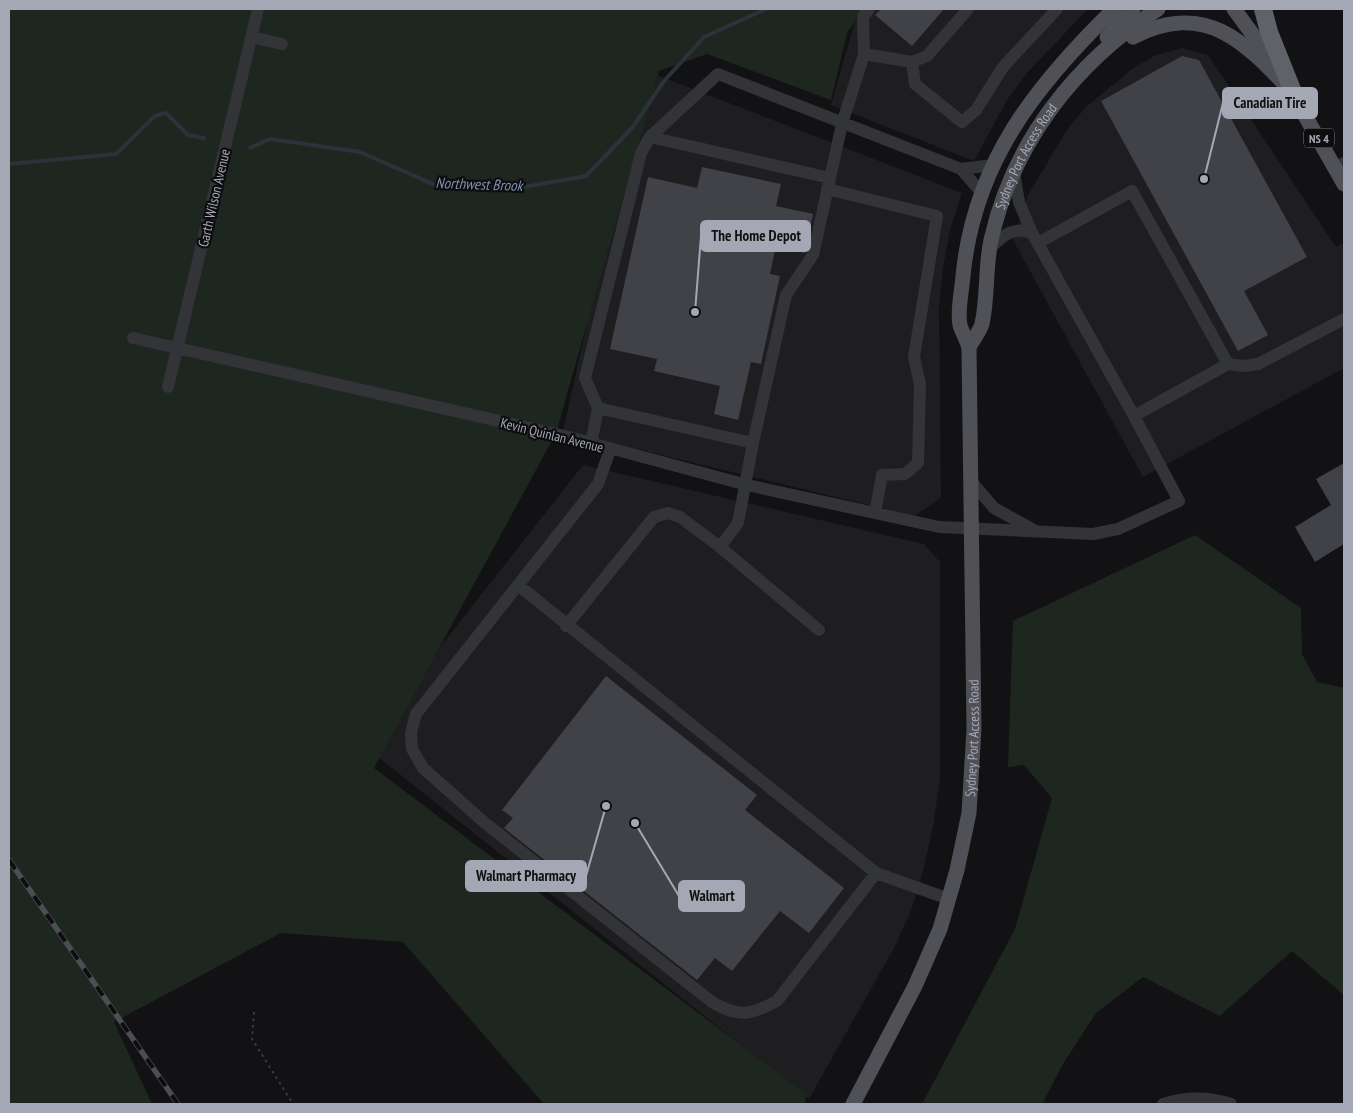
<svg xmlns="http://www.w3.org/2000/svg" width="1353" height="1113" font-family="'PT Sans Narrow',sans-serif">
<style>
.built{fill:#1e1e21}
.green{fill:#1e2620}
.lines{fill:none;stroke-linecap:round;stroke-linejoin:round}
.stream{stroke:#2b3239;stroke-width:4}
.building{fill:#414247}
.path{stroke:#393b3f;stroke-width:2;stroke-dasharray:2.5 4;stroke-linecap:butt}
.minor{stroke:#333438;stroke-width:12}
.major{stroke:#4f5157;stroke-width:15}
.highway{stroke:#5f6269;stroke-width:18}
.rail-casing{stroke:#4c4e53;stroke-width:5.5}
.rail{stroke:#0d0d0f;stroke-width:4;stroke-dasharray:11;stroke-linecap:butt}
.labels{text-anchor:middle;dominant-baseline:central;stroke-width:4.5;stroke-linejoin:round;paint-order:stroke}
.shield{fill:#0d0d0f;stroke:#777a82;stroke-width:1}
.shield-label{font-size:12px;font-weight:bold;fill:#a4a8b4}
.street-label{font-size:14px;fill:#a4a8b4;stroke:#0d0d0f}
.water-label{font-size:15px;font-style:italic;fill:#7b94ae;stroke:#0d0d0f}
.leader{fill:none;stroke:#a4a8b4;stroke-width:2}
.callout-dot{fill:#a4a8b4;stroke:#0d0d0f;stroke-width:2}
.callout{fill:#a4a8b4;stroke:#a4a8b4;stroke-width:2}
.callout-label{font-size:15px;text-anchor:middle;font-weight:bold;fill:#111}
</style>
<rect width="100%" height="100%" fill="#121214"/>
<path class="built" d="M860,9H1088L1026,74L1007,100L974,161L831,105L857,14Z
M1182,48L1208,55L1336,247L1343,244L1344,246V368L1143,477L1013,240L1028,195L1068,128L1086,107L1132,69L1154,56Z
M644,70L962,193L950,230L943,268L939,305L941,498L914,516L563,431Z
M583,465L924,544L940,562V778L933,827L923,871L911,911L894,948L809,1099L363,745Z"/>
<path class="green" d="M9,9H863L847,33L831,100L707,54L659,71L556,433L374,768L807,1095L804,1104H544L403,942L281,933L114,1022L152,1104H9Z
M1195,535L1301,608L1302,654L1317,682L1344,688V995L1292,951L1220,1016L1143,977L1096,1013L1063,1064L1042,1104H922L1015,929L1052,798L1024,765L1008,767L1013,621Z"/>
<g class="lines">
<path class="stream" d="M250,148L270,139L360,152L435,185L518,188L586,176L632,128L664,81L704,37L766,9
M9,164L116,154L155,116L166,113L188,135L204,138"/>
</g>
<path class="building" d="M881,9H944L912,46L875,15Z
M1182,56L1199,60L1307,257L1244,291L1268,335L1238,351L1101,101Z
M702,167L781,184L776,206L813,214L805,253L776,246L770,274L780,276L761,364L751,362L738,420L714,414L720,386L654,371L657,359L610,349L648,177L697,188Z
M1344,463V544L1315,562L1295,527L1331,505L1316,479Z
M606,676L757,795L745,810L844,888L809,933L780,911L732,971L715,958L697,980L504,828L513,818L502,810Z"/>
<g class="lines">
<path class="path" d="M254,1012L252,1039L293,1104"/>
<path class="minor" d="M251,37L282,44
M864,54L912,62L915,84L962,122L976,110L1003,67L1057,9
M912,62L927,56L968,9
M650,137L830,178
M1335,167L1344,163
M961,169L982,193
M827,189L937,216L914,357L920,384L918,463L905,474L882,475L875,513
M1038,243L1132,191L1228,364L1134,416
M990,248C1004,235 1013,226 1032,233
M133,338L565,436L747,485L939,527L1093,534L1118,529L1179,501L1134,416L1032,233L1019,202L1014,172
M1228,364L1244,366L1258,364L1344,319
M168,387L258,9
M598,408L753,443
M591,444L598,408L585,378L641,153L650,137L718,74L961,169L993,165
M610,450L598,484L416,714L411,733L412,749L423,768L485,823L712,1002C739,1018 751,1015 777,1001L876,873
M970,480L994,508L1032,529
M518,585L876,873L949,899
M566,626L654,517L668,513L680,517L720,547
M819,630L720,547L738,523L753,443L786,295L813,255L842,124L864,54L863,16L869,9
M1163,1104C1185,1097 1209,1097 1231,1104"/>
<g class="major">
<path d="M1234,9L1273,62"/>
<path d="M1107,37L1133,9"/>
<path d="M1133,37C1205,0 1244,41 1291,91"/>
<path d="M1287,84L1344,184"/>
<path id="s1" d="M969,347C973,340 980,331 982,324C988,297 985,268 991,240C1013,142 1075,63 1158,9"/>
<path id="s2" d="M853,1104L915,986L940,929L957,870L969,813L974,729L969,349C968,341 962,333 960,325C957,311 962,290 963,276C974,162 1036,85 1114,9"/>
</g>
<path class="highway" d="M1263,9L1269,32L1293,92"/>
<g class="rail-casing">
<path id="rail" d="M9,860L178,1104"/>
</g>
<use href="#rail" class="rail"/>
</g>
<g class="labels">
<rect class="shield" x="1304" y="128.5" width="30" height="19" rx="4"/>
<g class="shield-label">
<text x="1319" y="138">NS 4</text>
</g>
<g class="street-label">
<text stroke="none"><textPath href="#s1" startOffset="202">Sydney Port Access Road</textPath></text>
<text transform="translate(214 198) rotate(-77)">Garth Wilson Avenue</text>
<text transform="translate(552 435) rotate(14)">Kevin Quinlan Avenue</text>
<text stroke="none"><textPath href="#s2" startOffset="390">Sydney Port Access Road</textPath></text>
</g>
<g class="water-label">
<text transform="translate(479 184) rotate(2)">Northwest Brook</text>
</g>
</g>
<path class="leader" d="M1204 179L1223 103M695 312L701 236M606 806L586 876M635 823L679 896"/>
<g class="callout-dot">
<circle cx="1204" cy="179" r="5"/>
<circle cx="695" cy="312" r="5"/>
<circle cx="606" cy="806" r="5"/>
<circle cx="635" cy="823" r="5"/>
</g>
<g class="callout">
<rect x="1223" y="88" width="94" height="30" rx="5"/>
<rect x="701" y="221" width="109" height="30" rx="5"/>
<rect x="466" y="861" width="120" height="30" rx="5"/>
<rect x="679" y="881" width="65" height="30" rx="5"/>
</g>
<g class="callout-label">
<text x="1270" y="108">Canadian Tire</text>
<text x="756" y="241">The Home Depot</text>
<text x="526" y="881">Walmart Pharmacy</text>
<text x="712" y="901">Walmart</text>
</g>
<rect width="1353" height="1113" fill="none" stroke="#a4a8b4" stroke-width="20"/>
</svg>
